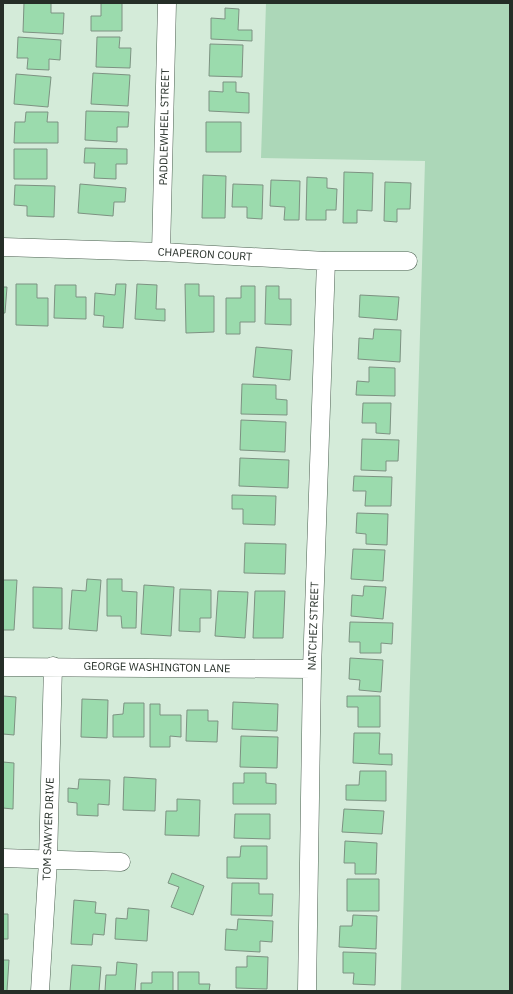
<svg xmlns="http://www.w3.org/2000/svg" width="513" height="994" font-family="'IBM Plex Sans',sans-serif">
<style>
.green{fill:#acd7b8}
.building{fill:#9bdbad;stroke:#7d9282}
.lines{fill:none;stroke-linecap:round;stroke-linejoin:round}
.minor-casing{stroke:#4d6152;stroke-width:19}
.minor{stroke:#fff;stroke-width:18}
.labels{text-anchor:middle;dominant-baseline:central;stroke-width:3;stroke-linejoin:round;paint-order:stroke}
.street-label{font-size:11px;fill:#252e27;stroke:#fff}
</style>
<rect width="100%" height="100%" fill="#d4ebd9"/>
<path class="green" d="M266,3H510V991H401L425,161L261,158Z"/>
<path class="building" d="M24,3H51V13H64L63,34L23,32Z
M101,3H122V31H91V16H101Z
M225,8L239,9L238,30H252V41L211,39V18L225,19Z
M18,37L61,40L60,60L49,59V70L27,69L28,58H17Z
M97,37H120L119,48H131L130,68L96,67Z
M210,44L243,45L242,77L209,76Z
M93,73L130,75L128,106L91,104Z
M16,74L51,77L48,107L14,104Z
M223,82H236V92L249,93V113L209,111V91L223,92Z
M86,111L129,112L128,127H117V142L85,140Z
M26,112H48L47,122H58V143H14L15,122H25Z
M206,122H241V152H206Z
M85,148L127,149V164H116V179L94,178L95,163H84Z
M14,149H47V179H14Z
M344,172L373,173L372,211L357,210V223H343Z
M203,175L226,176L225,218H202Z
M307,177L327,178V188L337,189L336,210H326V220H306Z
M271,180L300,181L299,220H284L285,207L270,206Z
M385,182L411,183L410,209H397V222L384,221Z
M80,184L126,188L125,202H114L113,216L78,213Z
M233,184L263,185L262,219L247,218V207H232Z
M15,185L55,186L54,217L27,216V206L14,205Z
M16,284H37V298H48V326L16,325Z
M116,284H126L123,328L103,327L104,316L94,315L95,293L115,295Z
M137,284L157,285L156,309H165V321L135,319Z
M185,284H199V296H214V332L186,333Z
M55,285H76V297H86V319L54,318Z
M241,286H255V322H240V334H226V298H241Z
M266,286H279V299H291V325L265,324Z
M3,287H7L5,313H3Z
M360,295L399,297L397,320L359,317Z
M374,329L401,330L400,362L358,359L359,338L373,339Z
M256,347L292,350L290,380L253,377Z
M369,367L395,368V396L356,395L357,381L369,382Z
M242,384L276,385V399L287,400V415L241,414Z
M363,403H391L390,434L376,433V423H362Z
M241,420L286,422L285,452L240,450Z
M362,439L399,440L398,461H386V471L361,470Z
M240,458L289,460L288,488L239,486Z
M354,476L392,477L391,506H365L366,491H353Z
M232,495L276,496L275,525L243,524V509H232Z
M357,513L388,514L387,545L366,544V534L356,533Z
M245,543L286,544L285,574L244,573Z
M353,549L385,550L383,581L351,579Z
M87,579L101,580L97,631L69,629L72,590L86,591Z
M107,579H122V591L137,592L136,628H122L121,616H107Z
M3,580H17L14,630H3Z
M144,585L174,587L171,636L141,634Z
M364,586L386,587L383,619L351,616L352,595L363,596Z
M33,587L62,588V629L33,628Z
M180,589L211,590V618H200V632L179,631Z
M218,591L248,592L245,638L215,636Z
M255,591H285L283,638H253Z
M350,622L393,623L392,644L381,643V653H360V642H349Z
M350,658L383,660L381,692L359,690L360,680L349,679Z
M3,696L16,697L14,735L3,734Z
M347,696H380V727H358V707H347Z
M82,699L108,700L107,738L81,737Z
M233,702L278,704L277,731L232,729Z
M124,703H144V737H113V715L123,714Z
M150,704H160V715H181V737L170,736V747H150Z
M187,710H208V721H218L217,742L186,741Z
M354,733H380L379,754H392V765L353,763Z
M241,736L278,737L277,768L240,767Z
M3,762L14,763L13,809L3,808Z
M360,771H386V801L346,800V785H359Z
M244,773H266V783L276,784V804H233V783H244Z
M124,777L156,779L155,811L123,810Z
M79,779L110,780L109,805L98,804V816L77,815V803L68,802V788L78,789Z
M177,799L200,800L199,836L165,835L166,811H177Z
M344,809L384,811L382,834L342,832Z
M235,814H270V839L234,838Z
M345,841L377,843L376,874H355V863H344Z
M241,846H267V879L227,878V857H240Z
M172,873L204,886L193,915L171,907L179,887L168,883Z
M347,879H379V911H347Z
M232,883H259V894H273L272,916L231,915Z
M74,900L96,902L95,913L106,914L104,935L93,934L92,945L71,944Z
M128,908L149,910L147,941L115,939L116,918L127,919Z
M3,914H8V939H3Z
M353,915L377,916L376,949L339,947L340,926H352Z
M238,919L273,921L272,942L260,941V952L225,950L226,929L237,930Z
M343,952L376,953L375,985L353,984L354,973H343Z
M247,956L268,957L267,989L236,988V967H247Z
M3,960H9L7,991H3Z
M117,962L137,964L135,991H105L106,975H116Z
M72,965L101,967L99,991H70Z
M152,972H173V991H141V983H152Z
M178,972H199V984H210L209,991H178Z"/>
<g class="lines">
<g class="minor-casing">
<path id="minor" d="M3,247L161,252L326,261H408
M161,252L167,3
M3,667L312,669
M3,858L121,862
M40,991L48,861L53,666
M307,991L312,669L326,261"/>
</g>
<use href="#minor" class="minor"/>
</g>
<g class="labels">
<g class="street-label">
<text transform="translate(164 127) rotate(-89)">PADDLEWHEEL STREET</text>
<text transform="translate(205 254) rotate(3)">CHAPERON COURT</text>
<text transform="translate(313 626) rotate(-88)">NATCHEZ STREET</text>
<text transform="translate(157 667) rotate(1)">GEORGE WASHINGTON LANE</text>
<text transform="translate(48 829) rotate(-88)">TOM SAWYER DRIVE</text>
</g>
</g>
<rect width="513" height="994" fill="none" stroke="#252e27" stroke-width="8"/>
</svg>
